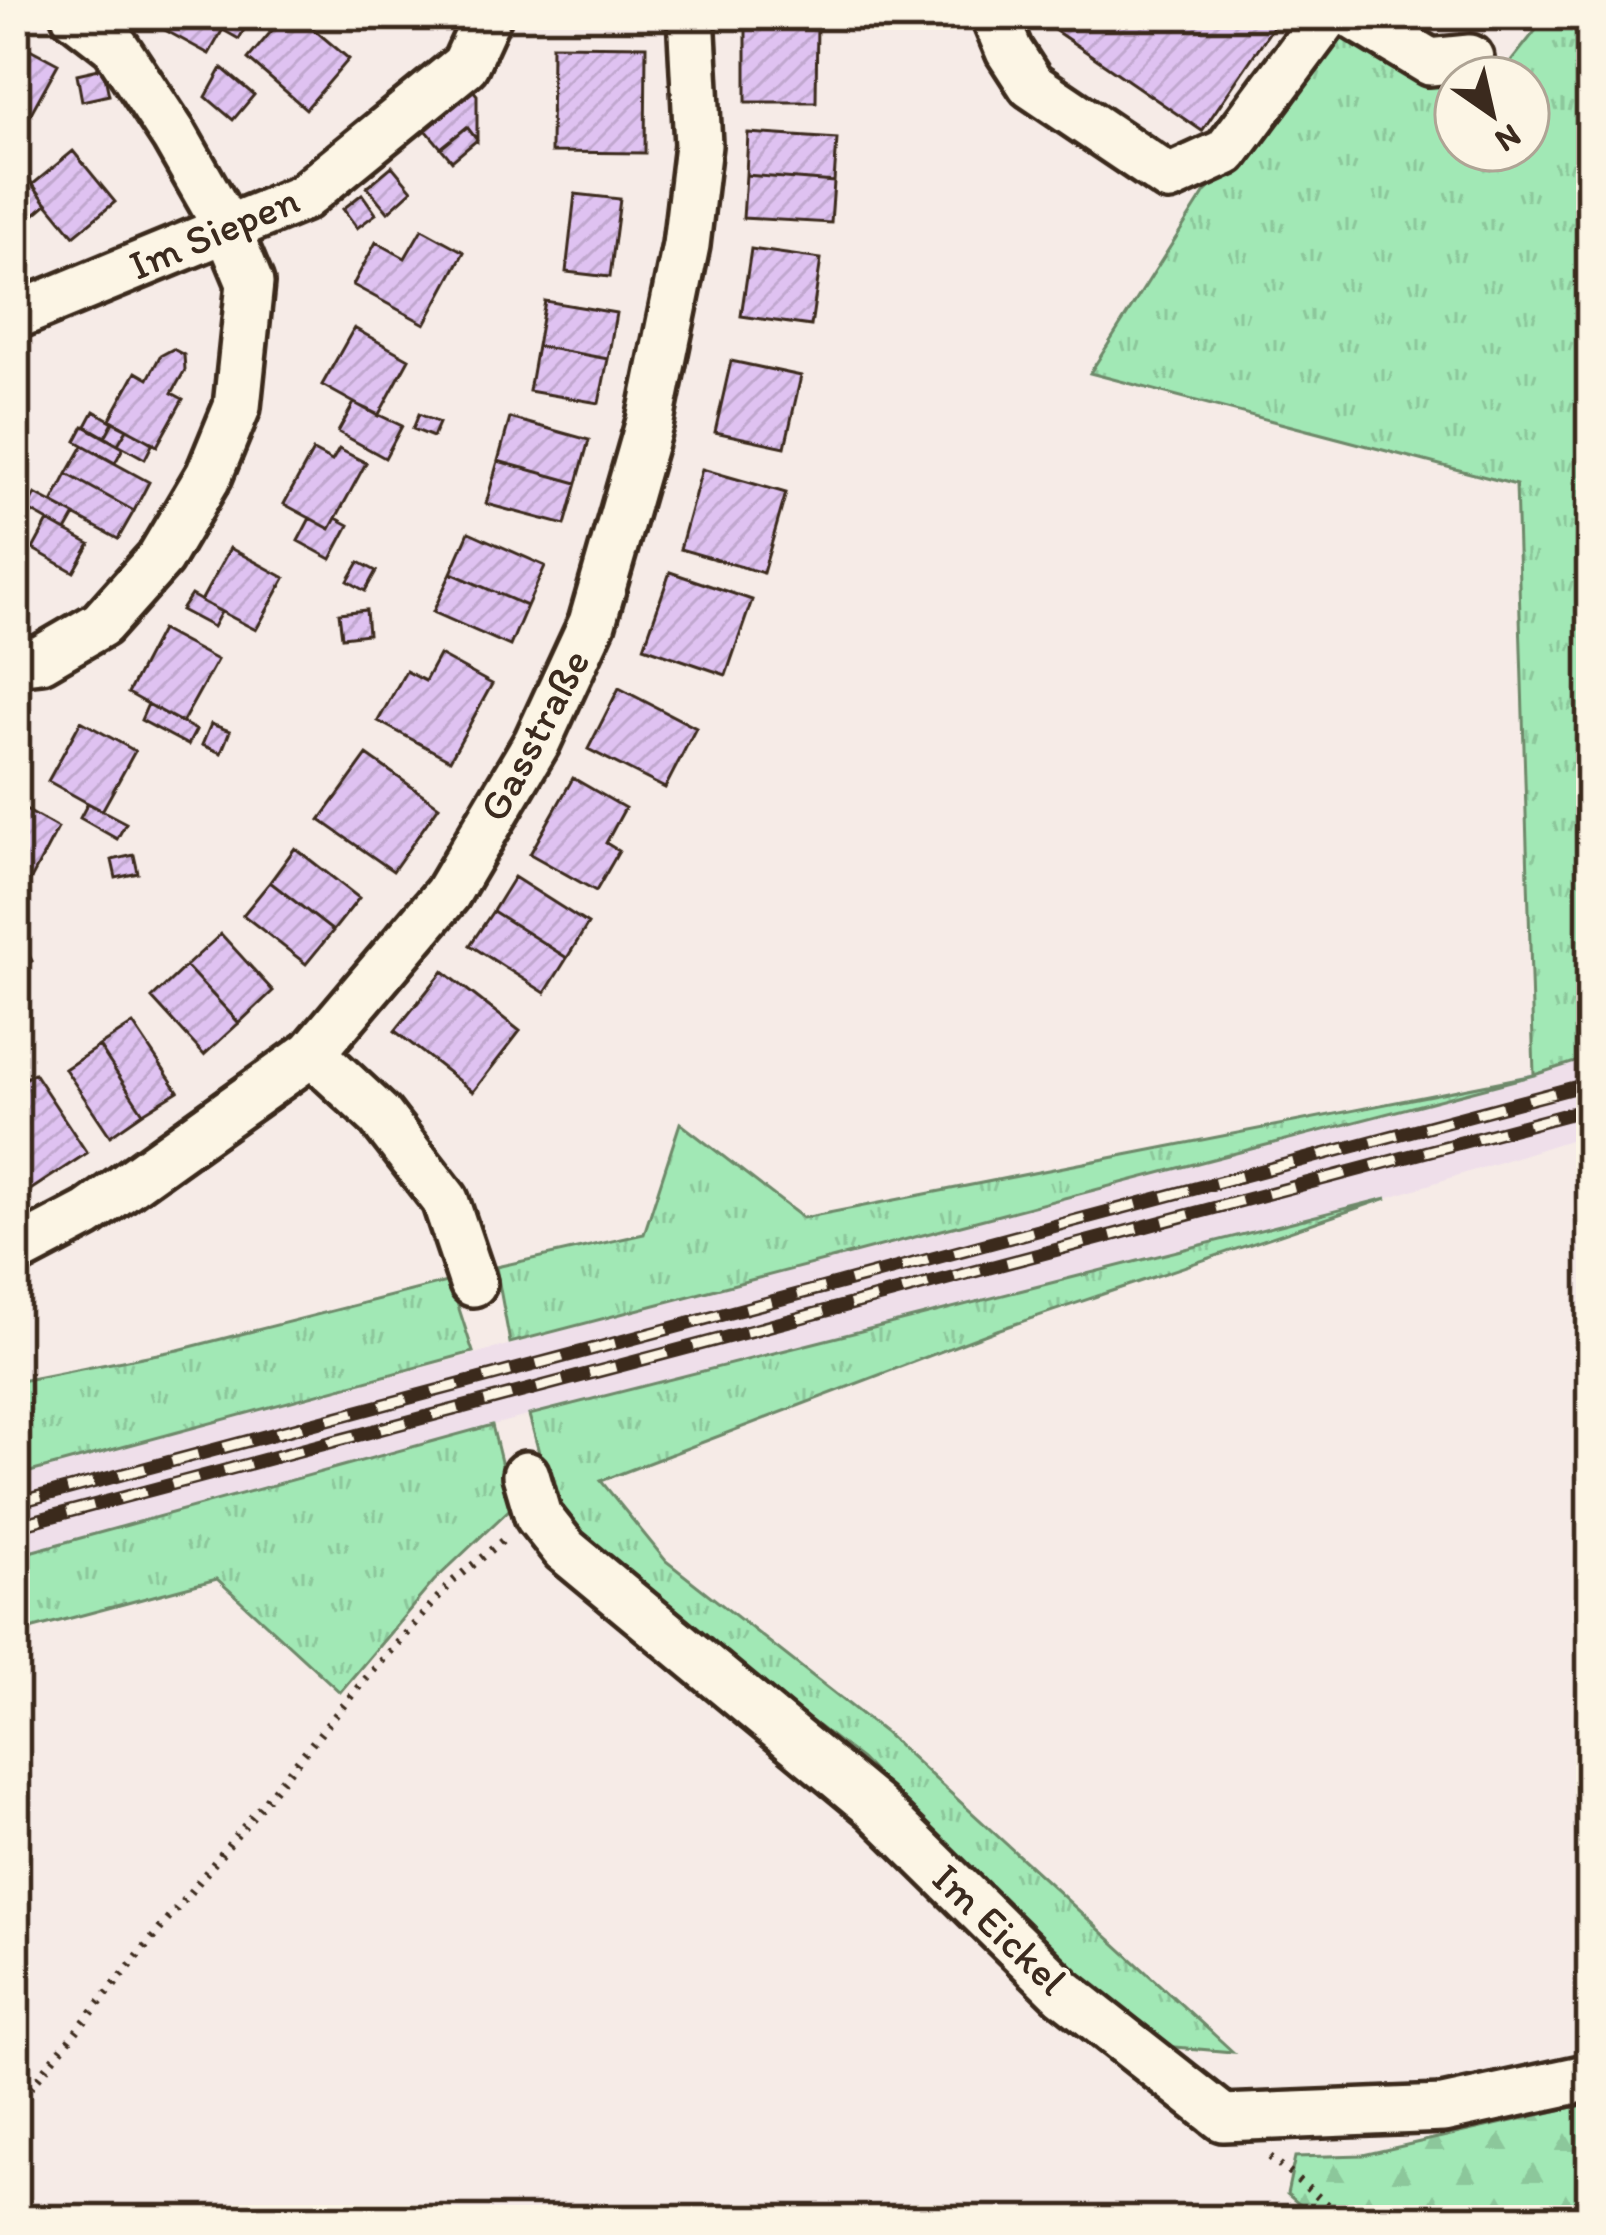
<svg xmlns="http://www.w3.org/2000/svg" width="1606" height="2235" font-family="Itim,sans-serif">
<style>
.built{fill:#efdfea}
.grass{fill:url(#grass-tufts);stroke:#6e896a;stroke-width:3}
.forest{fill:url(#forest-firs);stroke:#6e896a;stroke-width:3}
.building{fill:url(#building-hatch);stroke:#3b2a1e;stroke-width:3}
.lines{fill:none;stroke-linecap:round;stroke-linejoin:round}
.minor-casing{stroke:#3b2a1e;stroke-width:54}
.path{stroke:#3b2a1e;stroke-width:8;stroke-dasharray:3 9;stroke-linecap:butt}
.minor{stroke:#fcf5e5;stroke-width:45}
.rail-casing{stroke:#3b2a1e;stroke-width:14}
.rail{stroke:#fcf5e5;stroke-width:9;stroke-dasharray:27;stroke-linecap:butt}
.labels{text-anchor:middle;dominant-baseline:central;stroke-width:9;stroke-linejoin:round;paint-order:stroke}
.street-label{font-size:42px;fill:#3b2a1e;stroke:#fcf5e5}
</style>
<defs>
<pattern id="grass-tufts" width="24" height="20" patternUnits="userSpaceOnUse" patternTransform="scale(3)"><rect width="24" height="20" fill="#a1e8b5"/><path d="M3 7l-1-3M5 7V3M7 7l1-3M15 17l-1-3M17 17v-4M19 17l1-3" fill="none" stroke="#8cc79b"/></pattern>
<pattern id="forest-firs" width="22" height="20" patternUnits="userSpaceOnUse" patternTransform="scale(3)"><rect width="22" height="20" fill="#a1e8b5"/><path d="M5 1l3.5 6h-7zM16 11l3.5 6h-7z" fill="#8cc79b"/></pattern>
<pattern id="building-hatch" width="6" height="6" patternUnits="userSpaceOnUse" patternTransform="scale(3)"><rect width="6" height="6" fill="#dfc2f1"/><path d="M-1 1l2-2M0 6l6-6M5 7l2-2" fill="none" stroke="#c0a7ce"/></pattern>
</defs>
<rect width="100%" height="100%" fill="#f6ebe7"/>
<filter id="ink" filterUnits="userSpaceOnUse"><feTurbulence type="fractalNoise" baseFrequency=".00833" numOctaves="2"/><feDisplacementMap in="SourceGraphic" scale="24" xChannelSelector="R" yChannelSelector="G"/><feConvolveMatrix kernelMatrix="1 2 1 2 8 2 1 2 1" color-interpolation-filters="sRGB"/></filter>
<g filter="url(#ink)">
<path class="built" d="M1591,1057V1133L1387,1198L492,1425L15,1556V1476Z"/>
<path class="grass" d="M1534,15H1591V1057L1534,1075L510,1343L496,1267L644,1234L680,1123L803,1218L1534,1075L1516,485L1090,373L1205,192L1272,130L1344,20L1456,99V150H1528V78H1498L1536,30Z
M1387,1198L997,1330L601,1481L666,1561L884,1732L1233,2052L1164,2046L1083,1985L861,1759L583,1546L550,1494L529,1415Z
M450,1281L473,1352L15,1476V1382L178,1350Z
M492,1425L512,1507L434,1581L340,1692L217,1579L15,1633V1556Z"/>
<path class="forest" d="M1591,2103V2220H1318L1287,2194L1295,2157L1363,2155Z"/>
<path class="building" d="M171,15H231L209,54L163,29Z
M231,15H252L239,39L223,30Z
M285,15H297L349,59L306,109L248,59Z
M395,15H419L406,27Z
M1058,15H1281L1202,131L1050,27Z
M1437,15H1463L1455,27Z
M746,21H817L816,102H746Z
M15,41L58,64L26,122L15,116Z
M552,45L646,46L645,153L551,152Z
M103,68L109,95L82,101L77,74Z
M222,68L254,95L233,120L206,97Z
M473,90L477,95V140L467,127L441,148L426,130Z
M467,127L477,140L452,161L441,148Z
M748,133L837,139L834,182L746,175Z
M73,151L115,202L74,236L32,185Z
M392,166L412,190L388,212L367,187Z
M26,175L47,204L22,225L15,216V185Z
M746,175L834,182L831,223L743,218Z
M362,194L376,214L357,228L343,209Z
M575,194L620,199L610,277L566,272Z
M422,229L464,252L425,324L353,285L376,242L405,258Z
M751,249L821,259L811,326L741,316Z
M545,301L616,313L608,359L537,346Z
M354,328L409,359L378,416L322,385Z
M537,346L608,359L599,403L529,391Z
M173,349L184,355L185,370L172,393L183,399L157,446L110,419L136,372L148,379L160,356Z
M731,361L801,376L785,447L715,432Z
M354,403L402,426L385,458L338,432Z
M94,411L113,422L105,437L86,426Z
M419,414L439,423L433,437L413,429Z
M510,418L589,440L577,483L498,461Z
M113,422L127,429L118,444L105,437Z
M84,426L123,448L115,463L76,441Z
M127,429L153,443L145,459L118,444Z
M83,446L149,482L134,511L67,474Z
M339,449L366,463L330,529L284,504L313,451L332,461Z
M498,461L577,483L565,525L486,504Z
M702,469L786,493L763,573L680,549Z
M67,474L134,511L118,539L52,503Z
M35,494L75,515L66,531L27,509Z
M310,518L330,529L336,518L349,525L331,559L298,541Z
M48,521L90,544L74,572L33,549Z
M469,532L545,566L527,606L451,573Z
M230,548L285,578L256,630L201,601Z
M359,562L376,571L365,591L348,581Z
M15,565L30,573L15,600Z
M670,572L752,600L726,675L644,647Z
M451,573L527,606L510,646L433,612Z
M191,595L221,612L213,627L181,610Z
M366,610L368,634L342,637L339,613Z
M161,630L217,660L182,723L128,693Z
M439,655L492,684L450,760L378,721L406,671L425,681Z
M619,688L696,728L665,788L588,749Z
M148,704L196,730L188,745L141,720Z
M81,721L135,751L102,811L48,781Z
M211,724L230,731L221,753L202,745Z
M367,755L439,806L393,871L320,820Z
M573,778L625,808L606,843L619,851L596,891L530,854Z
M88,803L126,823L117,839L80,818Z
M15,804L58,828L22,896L15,892Z
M295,848L359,898L333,931L270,882Z
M134,855L138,873L116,878L112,860Z
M514,877L588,924L567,958L493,911Z
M270,882L333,931L306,964L243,915Z
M493,911L567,958L545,993L470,945Z
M221,934L273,991L239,1023L186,966Z
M20,938L32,961L15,971V941Z
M186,966L239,1023L204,1055L152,998Z
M443,971L520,1031L473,1092L395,1031Z
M133,1024L178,1091L143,1113L99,1046Z
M99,1046L143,1113L110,1136L65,1069Z
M34,1073L87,1153L15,1200V1085Z"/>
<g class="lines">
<g class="minor-casing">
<path id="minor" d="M994,15L1009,51L1031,85L1169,178L1226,152L1328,15
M1352,15L1430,62L1470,58
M15,316L302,198L465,65L488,15
M15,662L41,659L101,624L160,558L209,475L237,407L250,283L227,228L175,137L115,46L75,15
M312,1053L380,1116L445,1200L473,1283
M15,1252L87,1214L312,1053L447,894L537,742L592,623L650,421L686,245L698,145L691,15
M526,1475L538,1516L565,1550L875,1807L1063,1992L1223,2118L1443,2109L1591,2077"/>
</g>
<path class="path" d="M15,2106L356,1690L452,1582L507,1537
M1270,2157L1346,2220"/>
<use href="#minor" class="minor"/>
<g class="rail-casing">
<path id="rail" d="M15,1503L1591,1083
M15,1526L1591,1108"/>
</g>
<use href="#rail" class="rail"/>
</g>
</g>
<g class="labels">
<g class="street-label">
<text transform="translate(214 232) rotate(-23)">Im Siepen</text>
<text transform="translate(534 735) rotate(-62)">Gasstraße</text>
<text transform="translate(1000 1929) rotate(44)">Im Eickel</text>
</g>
</g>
<rect width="1606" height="2235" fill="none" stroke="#fcf5e5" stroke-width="60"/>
<rect x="30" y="30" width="1546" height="2175" fill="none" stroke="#3b2a1e" stroke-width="4.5" filter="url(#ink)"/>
<g transform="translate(1492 114) rotate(146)"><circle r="57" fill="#fcf5e5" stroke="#afa495" stroke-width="3"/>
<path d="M0-9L21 45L0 30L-21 45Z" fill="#3b2a1e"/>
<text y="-18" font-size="33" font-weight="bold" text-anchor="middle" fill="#3b2a1e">N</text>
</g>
</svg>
